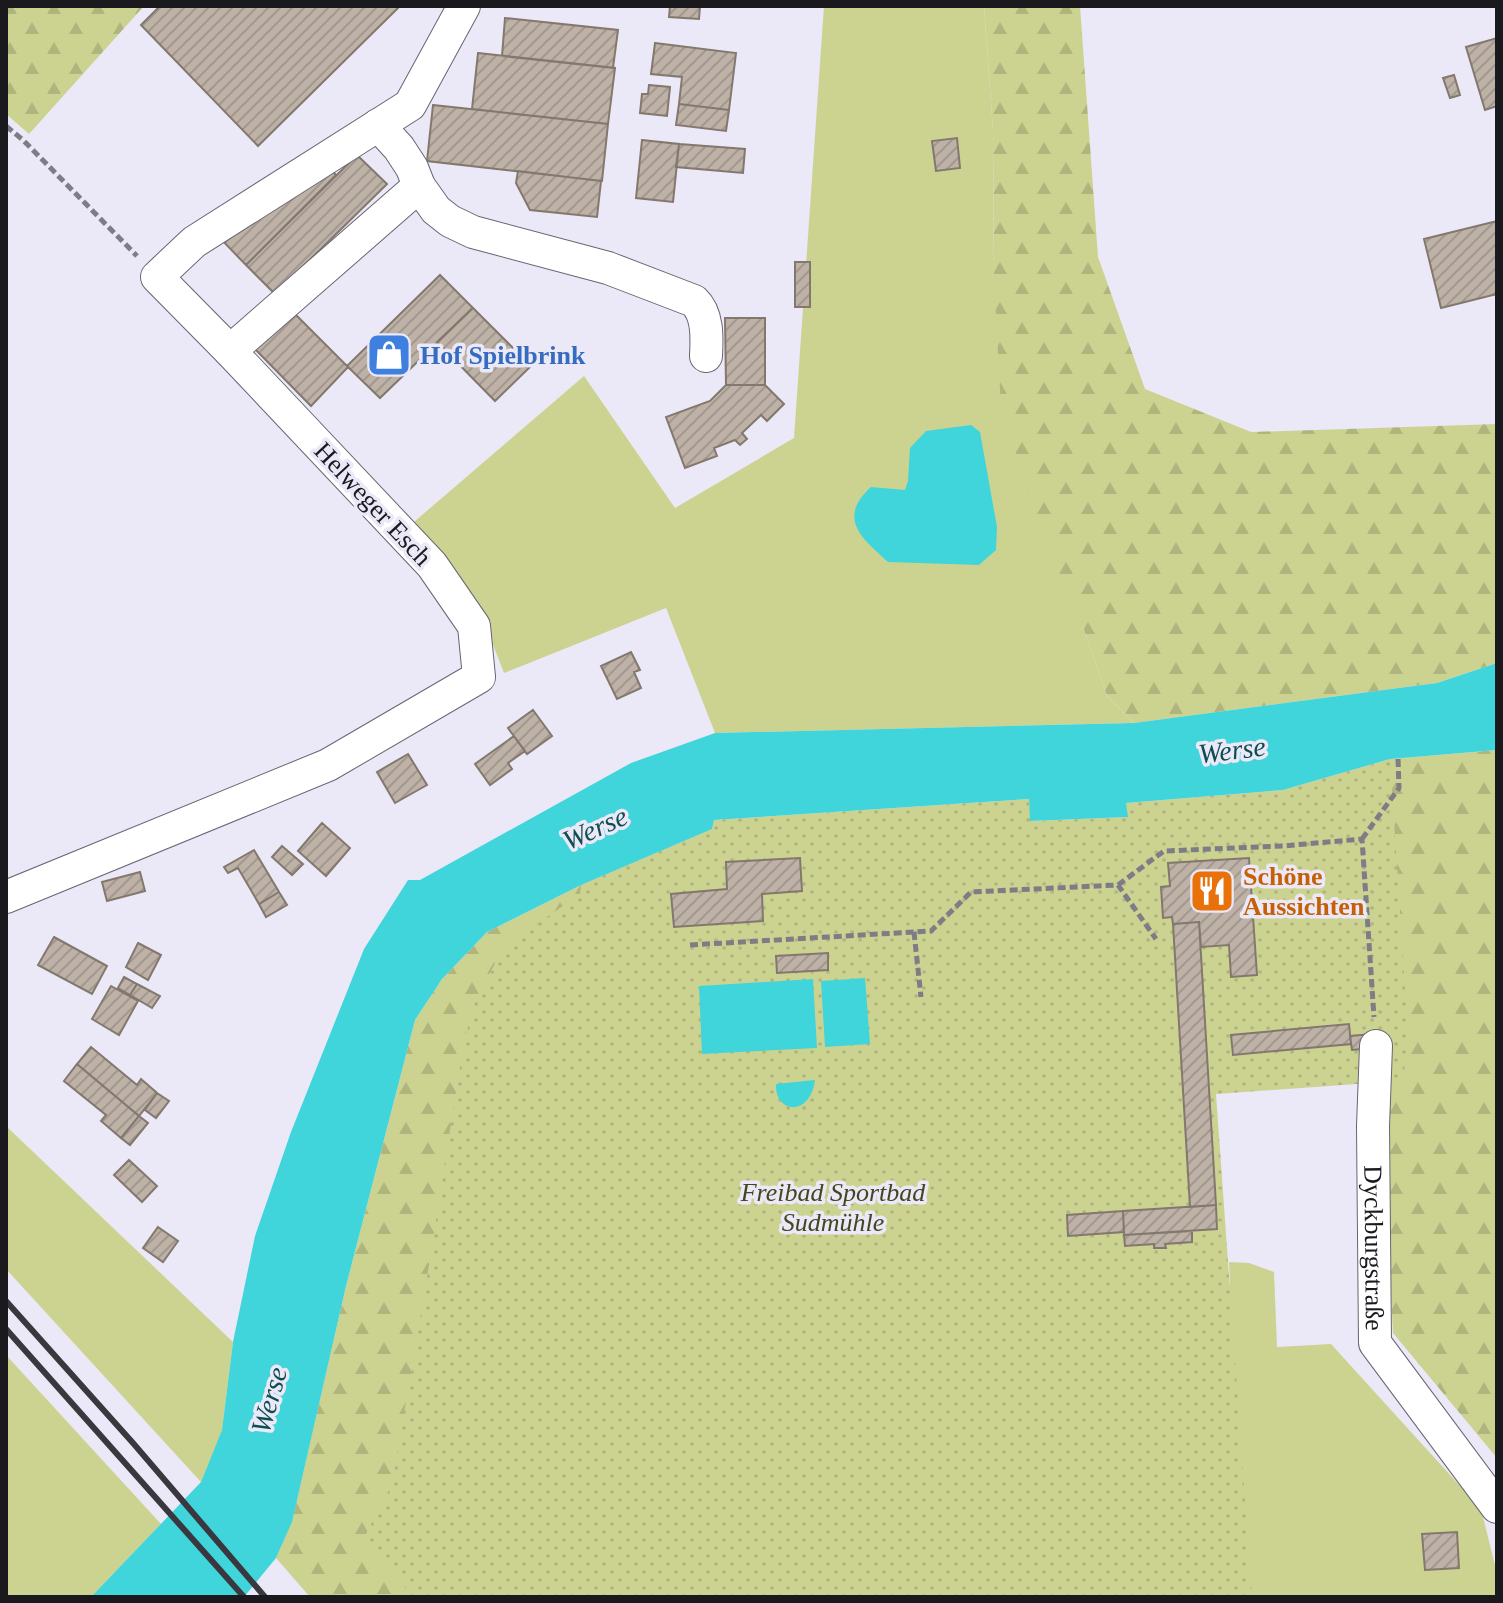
<svg xmlns="http://www.w3.org/2000/svg" width="1503" height="1603" font-family="Georgia,serif">
<style>
.green{fill:#ccd391}
.forest{fill:url(#forest-firs)}
.park{fill:url(#park-dots)}
.water{fill:#40d4db}
.building{fill:url(#building-hatch);stroke:#83786e;stroke-width:2}
.lines{fill:none;stroke-linecap:round;stroke-linejoin:round}
.minor-casing{stroke:#686572;stroke-width:34}
.path{stroke:#7e7c86;stroke-width:5;stroke-dasharray:8 4;stroke-linecap:butt}
.minor{stroke:#fff;stroke-width:32}
.rail{stroke:#39383e;stroke-width:6}
.labels{text-anchor:middle;dominant-baseline:central;stroke-width:7;stroke-linejoin:round;paint-order:stroke}
.shop-label{font-size:26px;font-weight:bold;fill:#366cbe;stroke:#ebe8f7;text-anchor:start}
.street-label{font-size:26px;fill:#1a191e;stroke:#ebe8f7}
.food-label{font-size:26px;font-weight:bold;fill:#c56008;stroke:#ebe8f7;text-anchor:start}
.park-label{font-size:26px;font-style:italic;fill:#43461e;stroke:#ebe8f7}
.water-label{font-size:28px;font-style:italic;fill:#0e4e51;stroke:#ebe8f7}
</style>
<defs>
<pattern id="forest-firs" width="22" height="20" patternUnits="userSpaceOnUse" patternTransform="scale(2)"><rect width="22" height="20" fill="#ccd391"/><path d="M5 1l3.5 6h-7zM16 11l3.5 6h-7z" fill="#afb57d"/></pattern>
<pattern id="park-dots" width="8" height="8" patternUnits="userSpaceOnUse" patternTransform="scale(2)"><rect width="8" height="8" fill="#ccd391"/><path d="M2 2h.1M6 6h.1" fill="none" stroke="#afb57d" stroke-width="1.8" stroke-linecap="round"/></pattern>
<pattern id="building-hatch" width="6" height="6" patternUnits="userSpaceOnUse" patternTransform="scale(2)"><rect width="6" height="6" fill="#beb2a7"/><path d="M-1 1l2-2M0 6l6-6M5 7l2-2" fill="none" stroke="#a3988f"/></pattern>
</defs>
<rect width="100%" height="100%" fill="#ebe8f7"/>
<path class="green" d="M824,6H984L993,130L994,281L1083,627L1107,696L1134,723L715,733L666,608L504,673L483,619L407,528L584,376L675,508L794,438Z
M6,1126L233,1342L222,1431L201,1482L6,1269Z
M1229,1262L1249,1263L1274,1272L1277,1347L1331,1344L1481,1509L1497,1573V1597H685L1230,1284Z
M6,1355L161,1524L91,1597H6Z"/>
<path class="forest" d="M21,6H144L29,134L6,114V8Z
M984,6H1080L1098,257L1145,389L1251,432L1497,424V663L1437,683L1134,723L1107,696L1083,627L1038,524L1001,408L994,281L993,130Z
M1497,750V1458L1393,1333L1389,1257L1380,940L1315,884L1390,759Z
M712,829L451,1597H310L276,1558L292,1521L346,1286L415,1020L442,979L487,932L581,885Z"/>
<path class="park" d="M1390,759L1408,1033L1403,1083L1384,1082L1216,1094L1252,1597H413L364,1538L392,1484L425,1290L464,1041L476,998L504,947L580,894L581,885L712,829L714,820L1029,799L1031,821L1127,817L1126,803L1283,790Z"/>
<path class="water" d="M971,425L980,432L997,527L996,550L979,565L888,562C863,539 836,519 871,487L905,490L908,481L910,448L926,431Z
M1497,663V750L1390,759L1283,790L1126,803L1128,817L1030,821L1029,799L714,820L712,829L581,885L487,932L442,979L415,1020L346,1286L292,1522L276,1558L244,1597H91L201,1482L222,1430L233,1342L255,1236L291,1132L364,949L408,880H420L631,763L715,733L1134,723L1437,683Z
M865,978L870,1044L825,1047L821,981Z
M813,979L817,1048L702,1054L699,986Z
M815,1080C810,1118 774,1113 776,1084Z"/>
<path class="building" d="M160,6H400L258,146L141,25Z
M670,6H700L699,19L669,17Z
M505,18L618,30L613,68L502,56Z
M1497,38V106L1485,110L1466,47Z
M655,43L736,53L729,110L679,104L682,77L651,74Z
M478,53L615,68L608,124L472,109Z
M1454,75L1460,95L1450,98L1443,78Z
M649,85L670,87L667,116L640,113L642,94H648Z
M679,104L729,110L726,131L676,125Z
M433,105L608,124L602,181L427,161Z
M957,138L960,168L936,171L932,141Z
M642,140L679,144L673,202L636,198Z
M679,144L745,149L743,173L676,167Z
M357,155L387,184L275,294L246,265Z
M327,165L336,175L246,265L217,235Z
M518,171L601,181L597,217L530,210L516,183Z
M1497,221V294L1441,308L1424,239Z
M795,262H810V307H795Z
M440,275L473,308L380,398L347,366Z
M473,308L531,366L495,401L437,342Z
M291,310L348,367L311,406L254,348Z
M725,318H765V385H726Z
M726,385H765L784,404L767,421L761,415L742,433L747,439L740,445L735,440L714,448L717,456L685,468L666,417L710,401Z
M631,652L640,670L634,672L641,688L617,699L601,666Z
M533,710L552,736L527,754L508,728Z
M514,736L525,751L508,763L512,769L490,785L475,764Z
M408,754L427,785L395,803L377,772Z
M322,823L350,848L326,876L298,851Z
M282,846L303,864L292,875L272,857Z
M254,850L279,892L259,904L238,868L228,873L224,867Z
M800,858L802,891L762,894L763,921L674,927L671,894L727,889L726,862Z
M1249,858L1257,975L1231,977L1229,945L1201,947L1199,922L1173,924L1172,917L1163,918L1161,887L1170,886L1168,863Z
M140,872L145,891L107,901L102,882Z
M279,892L287,905L266,917L259,904Z
M1199,922L1216,1205L1190,1207L1173,924Z
M54,937L107,966L92,994L38,965Z
M138,943L161,955L148,980L126,967Z
M828,953V970L777,973L776,956Z
M124,977L137,984L130,995L118,988Z
M137,984L160,996L152,1008L130,995Z
M111,986L138,1001L119,1035L92,1019Z
M1349,1024L1351,1044L1233,1055L1231,1035Z
M1372,1034L1373,1048L1352,1050L1350,1036Z
M91,1047L137,1085L141,1079L157,1093L139,1116L77,1064Z
M77,1064L139,1116L121,1138L101,1121L106,1115L64,1081Z
M157,1093L169,1101L156,1118L145,1110Z
M139,1116L148,1123L130,1145L121,1138Z
M129,1160L157,1186L142,1202L114,1175Z
M1216,1205L1217,1229L1124,1235L1123,1211Z
M1123,1211L1124,1232L1068,1236L1067,1215Z
M158,1227L178,1241L163,1262L143,1248Z
M1192,1231V1242L1165,1244L1166,1248H1154V1244L1125,1246L1124,1235Z
M1457,1532L1459,1568L1425,1570L1422,1534Z"/>
<g class="lines">
<g class="minor-casing">
<g id="minor">
<path d="M378,125L399,148L412,168L419,186L436,210L450,221L473,232L608,268L694,301C708,314 707,337 706,356"/>
<path d="M230,351L419,186"/>
<path d="M6,897L328,765L479,677L474,626L432,565L230,351L157,277L194,242L410,105L464,6"/>
<path id="s1" d="M1376,1046L1373,1126L1375,1343L1497,1507"/>
</g>
</g>
<path class="path" d="M6,126L23,140L137,256
M1362,839L1399,788L1398,758
M1118,885L1164,851L1283,846L1362,839L1374,1017
M914,932L921,997
M690,945L931,931L971,892L1118,885L1156,939"/>
<use href="#minor" class="minor"/>
<path class="rail" d="M6,1301L133,1443L265,1597
M6,1329L244,1597"/>
</g>
<defs>
<g id="shop-square" transform="scale(2.3)"><rect x="-9" y="-9" width="18" height="18" rx="4" fill="#3f7fe0" stroke="#ebe8f7"/><path d="M-5-2.5h2.3a2.7 3.5 0 0 1 5.4 0H5L5.5 6h-11ZM-1.5-2.5h3a1.5 2.3 0 0 0-3 0Z" fill="#fff"/></g>
<g id="restaurant-square" transform="scale(2.3)"><rect x="-9" y="-9" width="18" height="18" rx="4" fill="#e8710a" stroke="#ebe8f7"/><path d="M-5-6h1v4h1v-4h1v4h1v-4h1v5L-1.5 .5V6h-2V.5L-5-1ZM5-6V6H3V1.5H1.5Q1.5-4 5-6Z" fill="#fff"/></g>
</defs>
<g fill-rule="evenodd">
<use href="#shop-square" x="389" y="355"/>
<use href="#restaurant-square" x="1212" y="891"/>
</g>
<g class="labels">
<g class="shop-label">
<text x="420" y="355">Hof Spielbrink</text>
</g>
<g class="street-label">
<text transform="translate(373 504) rotate(47)">Helweger Esch</text>
<text stroke="none"><textPath href="#s1" startOffset="202">Dyckburgstraße</textPath></text>
</g>
<g class="food-label">
<text x="1243" y="876">Schöne<tspan x="1243" dy="30">Aussichten</tspan></text>
</g>
<g class="park-label">
<text x="833" y="1192">Freibad Sportbad<tspan x="833" dy="30">Sudmühle</tspan></text>
</g>
<g class="water-label">
<text transform="translate(1232 750) rotate(-7)">Werse</text>
<text transform="translate(595 828) rotate(-24)">Werse</text>
<text transform="translate(269 1400) rotate(-74)">Werse</text>
</g>
</g>
<rect width="1503" height="1603" fill="none" stroke="#1a191e" stroke-width="16"/>
</svg>
